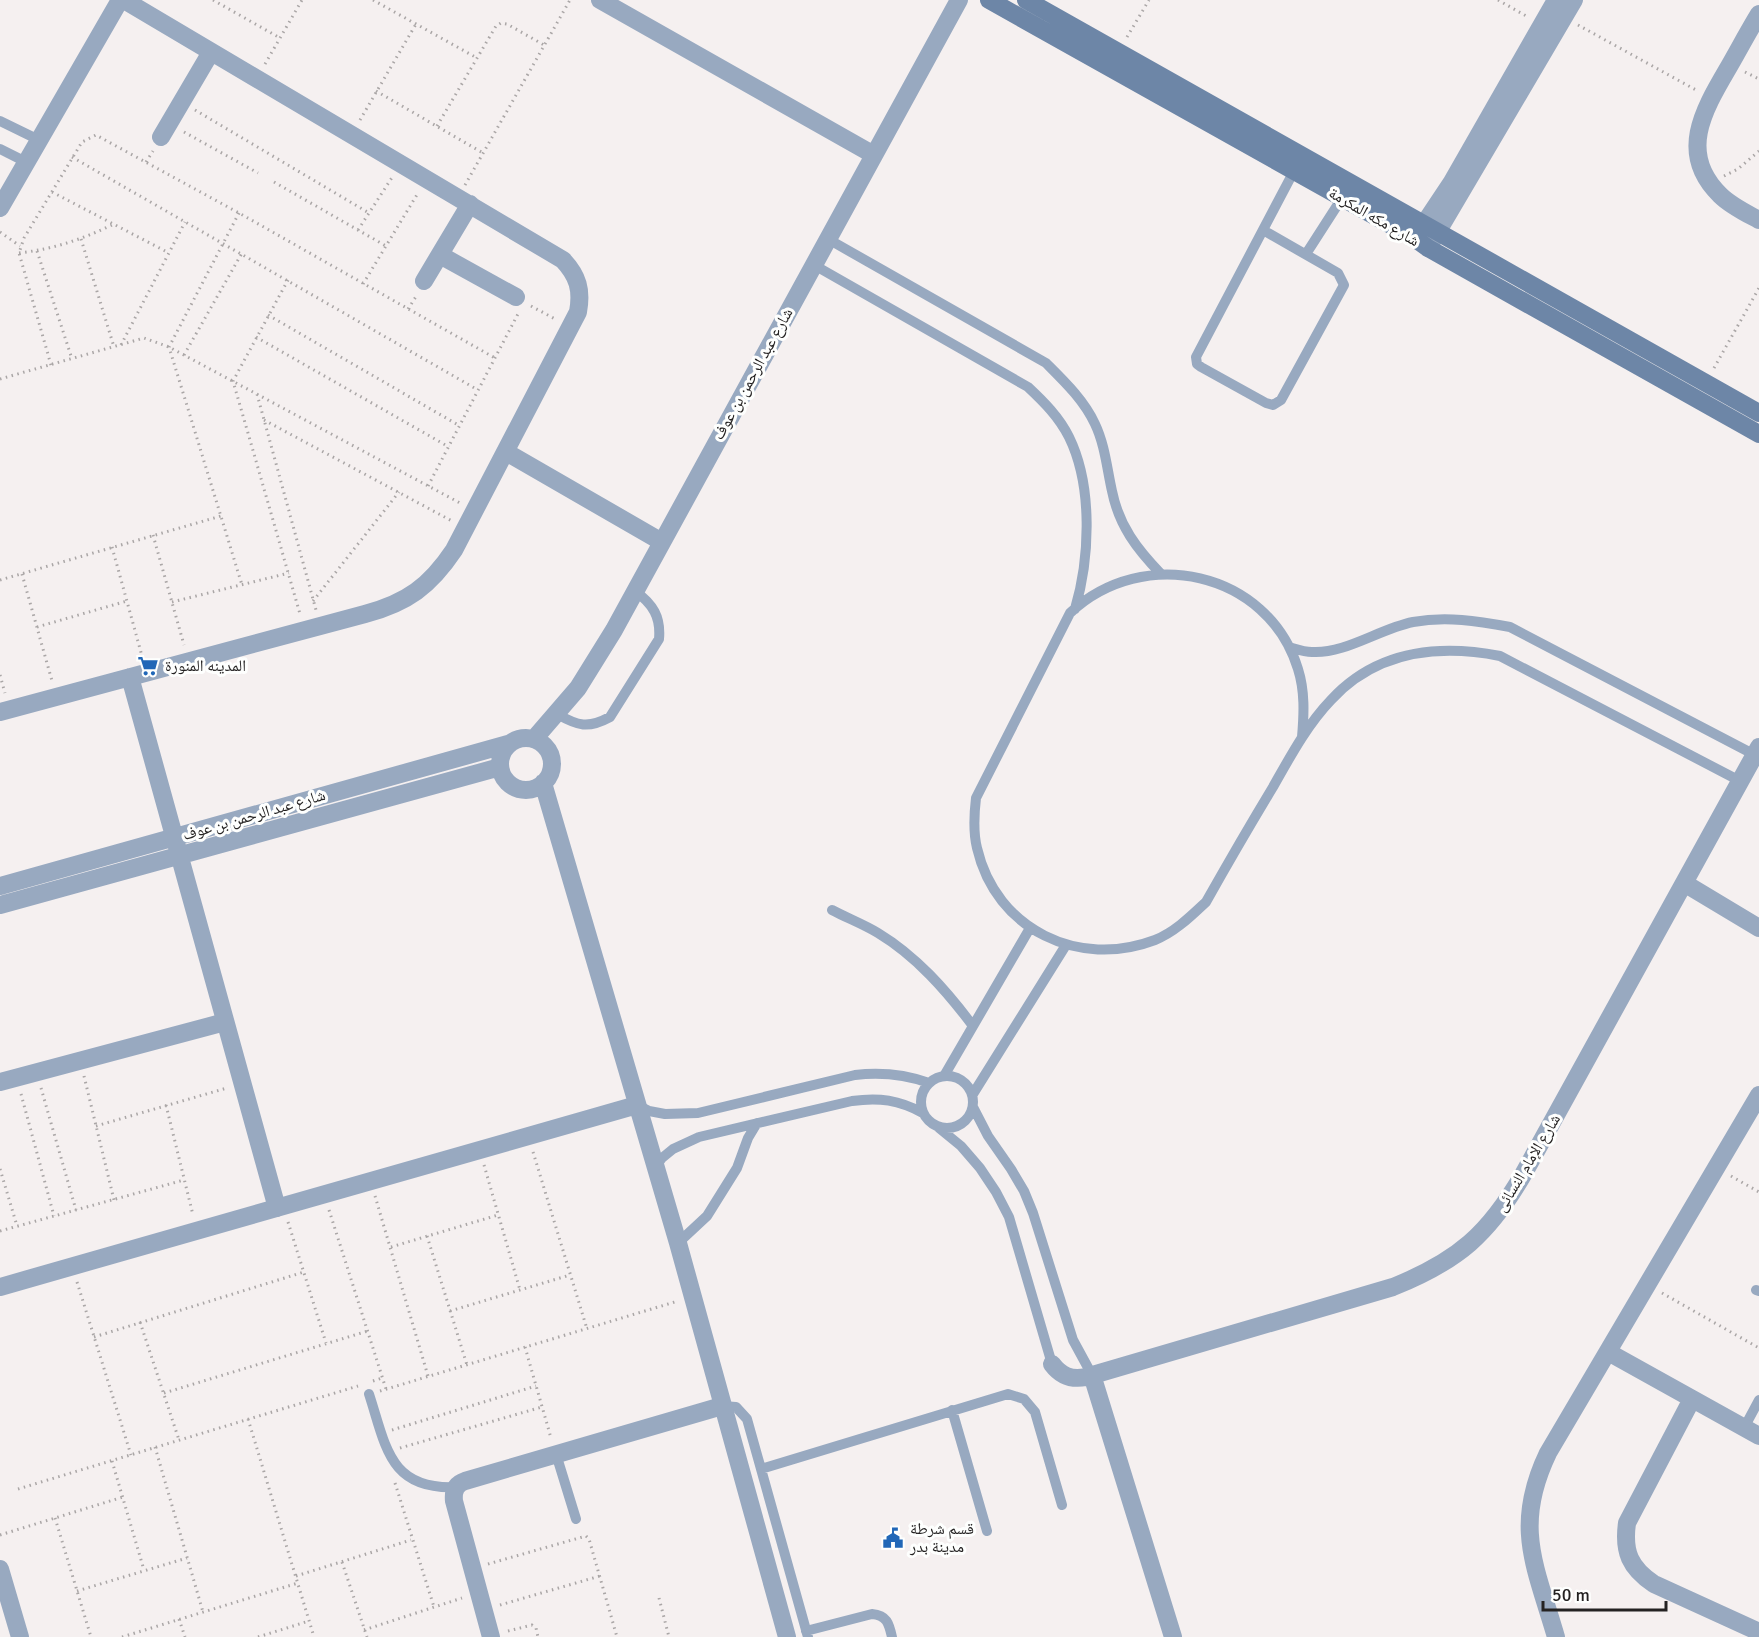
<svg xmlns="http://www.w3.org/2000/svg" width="1759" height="1637" font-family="Signika,'Noto Naskh Arabic',sans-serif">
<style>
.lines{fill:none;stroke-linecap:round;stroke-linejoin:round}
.path{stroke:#aaa6a6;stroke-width:3;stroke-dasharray:1.5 4.5;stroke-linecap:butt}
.lane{stroke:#98a9c0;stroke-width:10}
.street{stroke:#98a9c0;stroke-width:18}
.secondary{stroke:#6d86a7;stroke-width:18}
.labels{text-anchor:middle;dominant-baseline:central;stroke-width:6;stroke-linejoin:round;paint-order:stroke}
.street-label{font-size:16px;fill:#242222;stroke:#fefffe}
.poi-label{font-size:16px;fill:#242222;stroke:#fefffe;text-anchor:start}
</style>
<rect width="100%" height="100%" fill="#f5f0f0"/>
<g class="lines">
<path class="path" d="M213,0L280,38
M373,0L477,58
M1498,0L1528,17
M1578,25L1696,90
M1127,37L1149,0
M265,64L302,0
M1745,72L1759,79
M376,91L483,153
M195,110L369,213
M360,120L416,24
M437,126L496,26L501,23L507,24L544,45
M184,132L258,173
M72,157L478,390
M146,162L153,151
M1724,176L1738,169L1759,151
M274,182L386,246
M465,185L570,0
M52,192L169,253
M239,213L169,347L242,585
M358,230L393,176
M0,232L20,246
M81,239L114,347
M37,251L72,359
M19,253C54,249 83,239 114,224
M288,280L233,381L300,614
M363,284L418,193
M531,306L557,320
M408,309L417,295
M268,315L460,426
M256,337L449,447
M121,345L185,222
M184,355L242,253
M51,365L19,253L24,238L82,142L96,135L239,213L495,358
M1714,368L1759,288
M0,379L144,338L169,347L460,503
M257,394L316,610
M264,420L452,521
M428,486L519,312
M153,535L184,645
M112,547L142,656
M22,574L52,681
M0,580L221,516
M313,601L399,492
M172,602L289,573
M37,627L127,601
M0,675L5,693
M84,1076L114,1200
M41,1088L76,1210
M21,1094L54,1216
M166,1105L193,1215
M96,1126L227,1088
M533,1152L587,1329
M484,1165L520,1290
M0,1169L17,1226
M1731,1176L1759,1192
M375,1196L428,1376
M329,1210L386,1389
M288,1222L326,1343
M0,1231L184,1180
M427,1236L467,1365
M391,1247L498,1215
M77,1282L131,1455
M1662,1293L1759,1348
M450,1311L570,1275
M140,1322L179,1440
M94,1337L304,1272
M525,1347L551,1438
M373,1381L382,1378
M380,1391L678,1301
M164,1393L368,1331
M248,1419L314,1637
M392,1430L536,1386
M155,1447L203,1612
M400,1448L542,1407
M112,1461L144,1570
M395,1483L434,1607
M18,1489L358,1386
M55,1518L91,1637
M0,1535L123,1497
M342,1562L367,1637
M488,1564L586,1536L589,1539L617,1637
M296,1576L411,1540
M77,1591L187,1558
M659,1598L669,1637
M500,1605L600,1576
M179,1619L185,1637
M364,1630L462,1598
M508,1631L532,1625L536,1628L538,1637
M122,1637L298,1583
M258,1637L309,1621"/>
<path class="lane" d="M0,121L39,140
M0,149L26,162
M1263,230L1338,273L1344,285L1281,400L1273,405L1266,403L1201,367L1197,364L1196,357L1294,171
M828,239L1046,363C1064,381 1084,400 1095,424C1105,445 1107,469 1112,491C1119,526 1137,549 1161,574
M1306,254L1342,198
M814,265L1028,387C1044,402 1059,417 1069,437C1093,486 1090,558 1075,609
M1289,647C1296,649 1304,652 1312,652C1345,654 1379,629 1413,622C1446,616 1478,621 1510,627L1755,755
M557,714C578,726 588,729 610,717L659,639C661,617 653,604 635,591
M1302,737C1304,714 1305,691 1298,669C1268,571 1143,544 1070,613L976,798C974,815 973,832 977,848C996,930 1079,969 1155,940C1175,932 1191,916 1206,902C1228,863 1250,825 1273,787C1290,757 1307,725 1331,700C1377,650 1438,644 1500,656L1740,781
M832,910C847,918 863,924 878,933C916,956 946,990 973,1026
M921 1102a26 26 0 1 1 52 0a26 26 0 1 1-52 0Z
M944,1076L1030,928
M973,1094L1066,945
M637,1105L649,1111L665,1114L698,1113L855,1075C881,1072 904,1074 929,1083
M973,1107L988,1136L1011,1169L1024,1191L1033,1213L1073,1340L1092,1375
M939,1128L961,1146L980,1168L996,1192L1009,1217L1052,1364
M655,1167L662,1158L673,1149L699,1137L852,1101C879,1097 899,1100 923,1113
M678,1243L707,1216L737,1168L748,1138L757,1123
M1756,1290L1759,1291
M369,1394C386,1446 389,1490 456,1487
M722,1406L736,1407L747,1419L808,1637
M952,1410L987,1531
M1744,1428L1759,1400
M556,1454L576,1519
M761,1469L1008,1394L1024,1399L1035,1412L1062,1505
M806,1631L872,1614C887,1615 889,1624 892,1637"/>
<path class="street" d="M600,0L874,155
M1759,14C1748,32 1738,51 1727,70C1703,111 1678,154 1720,195C1731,206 1746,213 1759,220
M161,137L211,52
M0,208L120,0
M1416,236L1452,182L1556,0
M1428,248L1574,0
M440,255L516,297
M424,281L470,204
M506,452L662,542
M130,677L277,1208
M0,712L365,614C407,603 430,586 454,550L578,312C582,290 578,276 563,260L124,0
M500 764a26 26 0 1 1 52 0a26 26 0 1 1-52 0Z
M534,739L578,688L614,630L959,0
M543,783L678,1243L787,1637
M1684,883L1759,928
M0,886L508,744
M0,905L500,767
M0,1082L225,1022
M0,1287L637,1105
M1608,1352L1759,1436
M1052,1364C1061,1376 1071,1380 1086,1377L1393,1287C1458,1261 1489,1234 1524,1173L1759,747
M1092,1375L1173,1637
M1692,1399L1627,1523C1623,1552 1630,1568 1654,1584L1759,1632
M0,1569L20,1637
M491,1637L454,1501C453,1491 456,1484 465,1481L722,1406
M1556,1637C1535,1565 1513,1526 1548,1453L1759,1095"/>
<path class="secondary" d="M989,0L1414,238L1428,248L1759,434
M1026,0L1759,413"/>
</g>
<defs>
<g id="supermarket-bare" transform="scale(1.62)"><path d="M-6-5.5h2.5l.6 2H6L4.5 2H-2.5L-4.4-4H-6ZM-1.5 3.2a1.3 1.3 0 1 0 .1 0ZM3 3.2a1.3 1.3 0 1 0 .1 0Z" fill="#2167b7" stroke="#fefffe" stroke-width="2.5" paint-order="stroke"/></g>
<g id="civic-bare" transform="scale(1.62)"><path d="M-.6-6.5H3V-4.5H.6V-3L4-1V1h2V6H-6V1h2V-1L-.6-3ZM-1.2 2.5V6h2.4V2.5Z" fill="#2167b7" stroke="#fefffe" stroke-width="2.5" paint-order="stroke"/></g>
</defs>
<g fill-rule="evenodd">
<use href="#supermarket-bare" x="148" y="666"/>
<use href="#civic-bare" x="893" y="1538"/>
</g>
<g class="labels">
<g class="street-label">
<text transform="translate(1374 217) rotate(30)">شارع مكه المكرمة</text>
<text transform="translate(753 374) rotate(-61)">شارع عبد الرحمن بن عوف</text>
<text transform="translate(254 815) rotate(-16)">شارع عبد الرحمن بن عوف</text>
<text transform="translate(1528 1163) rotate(-59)">شارع الإمام النسائى</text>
</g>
<g class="poi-label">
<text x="165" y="666">المدينه المنورة</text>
<text x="910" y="1529">قسم شرطة<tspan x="910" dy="18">مدينة بدر</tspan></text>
</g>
</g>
<path d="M1543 1601v9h123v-9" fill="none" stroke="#242222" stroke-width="3"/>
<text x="1552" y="1601" font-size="18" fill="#242222" stroke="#fefffe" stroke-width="4.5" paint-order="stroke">50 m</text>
</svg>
